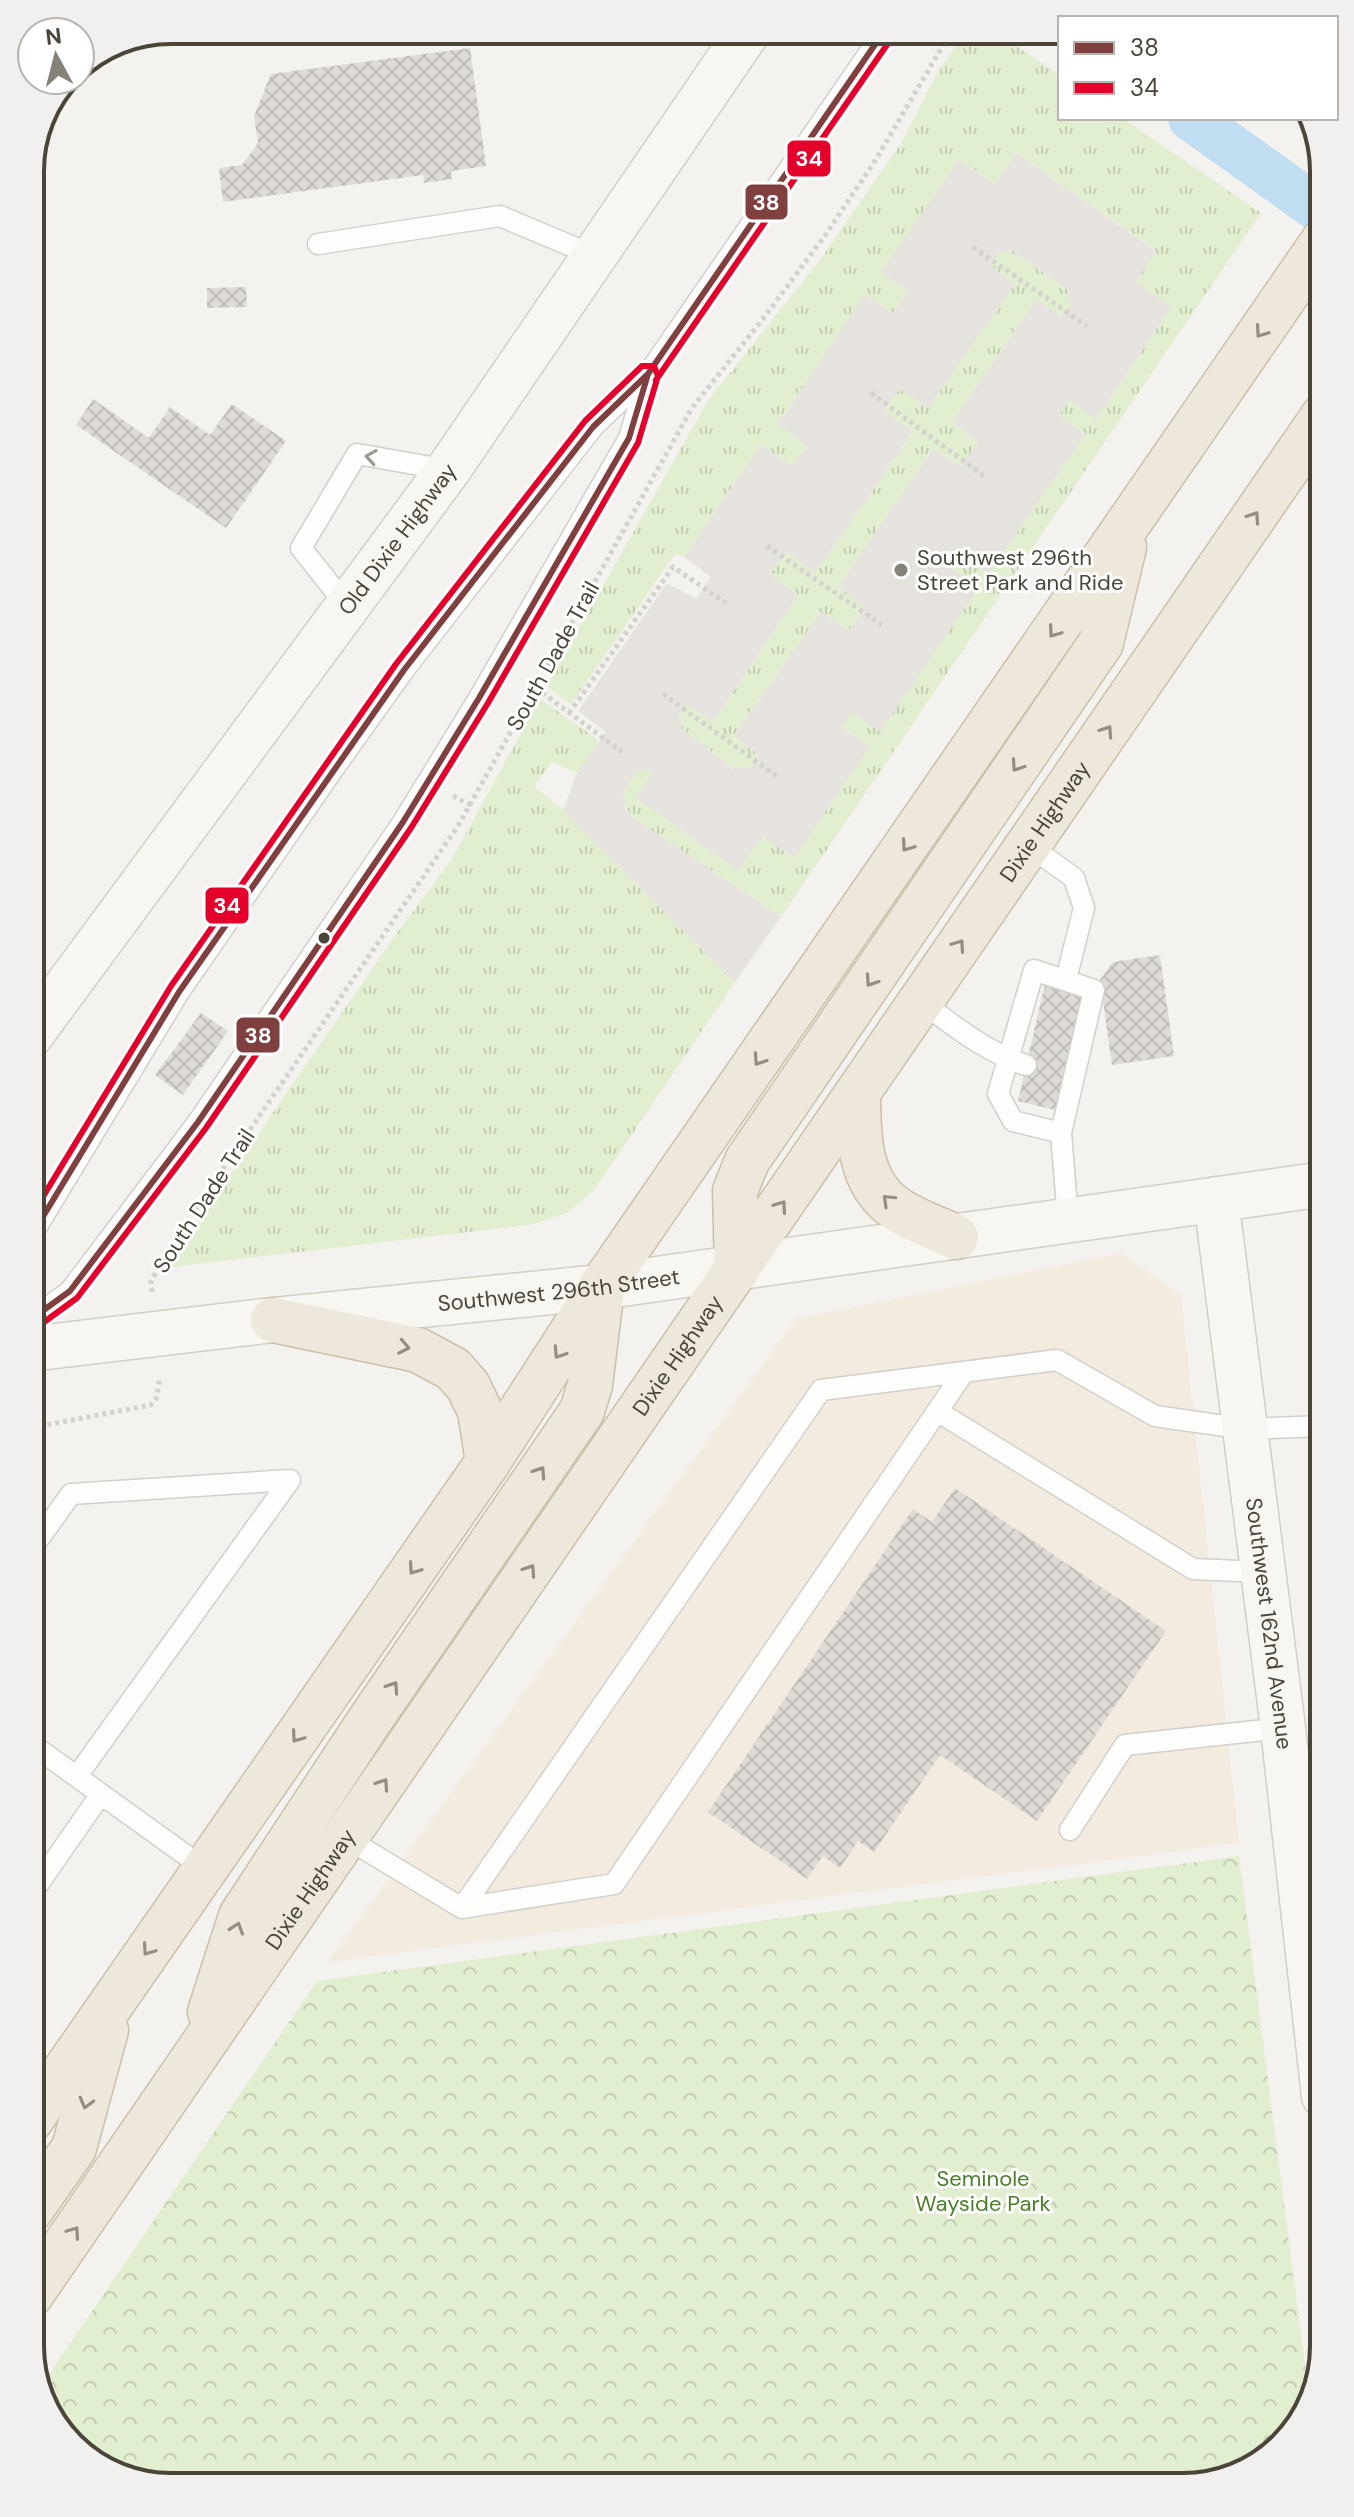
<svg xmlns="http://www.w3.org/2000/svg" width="1354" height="2517" font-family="'DM Sans',sans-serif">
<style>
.commercial{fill:#f3ebdf}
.grass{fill:url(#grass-tufts)}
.forest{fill:url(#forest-crowns)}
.parking{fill:#e6e3df;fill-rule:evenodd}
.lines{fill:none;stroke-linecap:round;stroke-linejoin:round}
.canal{stroke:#c0ddf1;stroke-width:46}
.building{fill:url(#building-cross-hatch)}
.lane-casing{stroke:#d2d0cb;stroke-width:23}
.secondary-casing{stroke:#d3cfc5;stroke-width:47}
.highway-casing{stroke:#ccbfa9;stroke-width:47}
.path{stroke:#d3d2cc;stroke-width:5;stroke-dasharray:4 4;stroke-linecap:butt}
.lane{stroke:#fdfdfc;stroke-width:20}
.secondary{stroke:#f7f6f1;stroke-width:44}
.highway{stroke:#ede8db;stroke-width:44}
.bus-1-casing{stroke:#fff;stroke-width:12}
.bus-2-casing{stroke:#fff;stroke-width:12}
.bus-1{stroke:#804040;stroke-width:6}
.bus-2{stroke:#e4002b;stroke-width:6}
.oneway{stroke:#948e82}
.oneway2{stroke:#9b9791}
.poi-dot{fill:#868178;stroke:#fff;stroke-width:3}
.bus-dot{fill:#4b4439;stroke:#fff;stroke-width:3}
.labels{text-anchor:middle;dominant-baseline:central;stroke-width:6;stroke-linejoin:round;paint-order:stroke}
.street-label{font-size:22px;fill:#4b4439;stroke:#fff}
.poi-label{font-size:22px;fill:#4b4439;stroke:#fff;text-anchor:start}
.park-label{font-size:22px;fill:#4a7f2a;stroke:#fff}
.rim{fill:none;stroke:#4b4439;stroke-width:4}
.line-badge{stroke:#fff;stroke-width:3}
.badge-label{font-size:22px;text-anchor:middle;font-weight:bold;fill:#fff}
</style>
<defs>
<pattern id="grass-tufts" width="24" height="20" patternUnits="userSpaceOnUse" patternTransform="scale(2)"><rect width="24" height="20" fill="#e1eecf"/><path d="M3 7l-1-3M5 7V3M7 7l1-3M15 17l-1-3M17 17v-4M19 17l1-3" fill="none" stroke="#c3cdb2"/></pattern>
<pattern id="forest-crowns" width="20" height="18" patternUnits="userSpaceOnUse" patternTransform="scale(2)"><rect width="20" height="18" fill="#e1eecf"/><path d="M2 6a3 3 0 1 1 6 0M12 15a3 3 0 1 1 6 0" fill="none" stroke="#c3cdb2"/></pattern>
<pattern id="building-cross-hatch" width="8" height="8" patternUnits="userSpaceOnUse" patternTransform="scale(2)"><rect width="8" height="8" fill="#dedbd6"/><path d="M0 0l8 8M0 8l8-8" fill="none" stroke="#c0bdb8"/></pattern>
</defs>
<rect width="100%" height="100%" fill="#f4f2ee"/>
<path class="commercial" d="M1121,1253L1181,1295L1239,1843L328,1962L796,1319Z"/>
<path class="grass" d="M967,30H993L1060,76V118H1122L1261,213L781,917L636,820C615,800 621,782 645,769L654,772L636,798L738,870L763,836L793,858L870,746L842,727L852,712L880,731L977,589L949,567L959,553L989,574L1085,433L1059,415L1069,399L1096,418L1171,307L1135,282L1156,250L1016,153L995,184L960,160L881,272L908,292L892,314L866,295L778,423L807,445L792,466L761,445L684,557L675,554L571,704L546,686L709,399L820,260L902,142L936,75Z
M1013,251L1068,290L1071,305L1062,317L1036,300L952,422L979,442L961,466L933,449L838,587L865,606L849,630L821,612L734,735L759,755L750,767L734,769L681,728L679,714L686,704L713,722L798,595L770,574L787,552L815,573L913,433L884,411L900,388L928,408L1014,284L989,265L997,253Z
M540,699L600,741L577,773L552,762L534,786L563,810L735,982L595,1189L567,1213L530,1225L171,1267L186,1239L392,940L451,860Z"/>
<path class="forest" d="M1239,1856L1309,2396L1300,2425L1238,2476L1183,2487H162L92,2463L41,2401L39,2389L317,1981Z"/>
<path class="parking" d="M1016,153L1156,251L1136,282L1171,307L1096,419L1069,400L1059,415L1085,434L989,574L959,553L949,566L978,588L880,732L852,712L842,727L870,747L794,858L763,837L738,870L636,798L653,772L645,769L633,776L623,793L625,809L636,820L781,917L735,982L563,810L577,773L606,732L578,711L667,583L696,599L711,577L684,557L761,445L792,466L807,446L778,424L865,294L892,314L908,292L881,272L959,160L995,184ZM1013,251L1068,290L1071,305L1062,316L1036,300L952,422L978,442L961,466L933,449L838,587L865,607L849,630L821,612L734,736L759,755L750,767L734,769L682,729L679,714L686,704L713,722L798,595L770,574L787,552L815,573L913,432L884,410L900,389L928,408L1015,284L990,265L997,253Z"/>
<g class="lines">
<path class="canal" d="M1191,118L1324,213"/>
</g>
<path class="building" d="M470,48L486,166L451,171L452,179L424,183L423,175L223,202L219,168L242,165L258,143L254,116L271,74Z
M246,287L247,307L207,308V288Z
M93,399L149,438L170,407L210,435L232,404L286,441L226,528L76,425Z
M1160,955L1174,1056L1112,1065L1100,980L1113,962Z
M1045,984L1084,993L1056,1110L1018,1101Z
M201,1013L228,1031L183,1095L155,1075Z
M955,1488L1166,1631L1037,1821L940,1755L874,1852L858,1841L840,1868L823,1856L807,1879L708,1812L913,1509L932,1522Z"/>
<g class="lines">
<g class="lane-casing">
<path id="lane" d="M318,244L500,216L595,256
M648,374L885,30
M347,606L301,548L357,454L448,470
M1028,845L1074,878L1084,908L1066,979
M920,1001C953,1025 987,1053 1026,1065
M1061,1133L1094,990L1034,970L998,1094L1013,1121L1061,1133L1068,1220
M30,1320L70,1291L198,1122L403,822L479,698L629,438L648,374L593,427L404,670L332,771L179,992L30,1238
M937,1411L1193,1569L1263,1572
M30,1551L71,1494L290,1480L77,1776
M30,1743L205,1869
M1289,1782L1324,1780
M1070,1830L1125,1745L1283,1728
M346,1838L462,1908L821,1390L1057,1360L1155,1416L1246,1429L1324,1426
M30,1896L101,1794
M462,1908L614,1884L964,1372"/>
</g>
<g class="secondary-casing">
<g id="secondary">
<path id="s1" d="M30,1036L448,470L749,30"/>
<path id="s2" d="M1216,1199L1283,1728L1324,2096"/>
<path id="s3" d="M30,1349L273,1320L601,1287L1324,1184"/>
</g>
</g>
<g class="highway-casing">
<g id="highway">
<path d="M858,1093C858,1133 858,1181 894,1207C912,1220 936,1228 956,1237"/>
<path d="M737,1270L735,1191L747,1161L1101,643L1124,547"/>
<path d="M273,1320L418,1350L453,1369L468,1386L480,1411L488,1462"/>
<path d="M210,2012L241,1916L372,1717L582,1411L590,1385L601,1296"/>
<path d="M30,2121L488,1462L601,1287L1324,240"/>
<path d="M30,2211L74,2148L106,2030"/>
<path id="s4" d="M30,2296L1324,415"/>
</g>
</g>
<path class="path" d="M973,247L1087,326
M871,393L984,476
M767,546L882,625
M536,688L622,752
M663,694L778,777
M569,713L673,567L726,603
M453,796L471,805
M152,1292L151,1281L180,1232L458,826L692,408L766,315L826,234L875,161L952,30
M30,1441L46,1425L151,1405L156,1399L160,1378"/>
<use href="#lane" class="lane"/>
<use href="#secondary" class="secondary"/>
<use href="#highway" class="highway"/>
<g class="bus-1-casing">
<path id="bus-1" d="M648,374L885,30
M30,1320L70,1291L198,1122L403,822L479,698L629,438L648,374L593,427L404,670L179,992L30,1238"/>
</g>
<g class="bus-2-casing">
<path id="bus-2" d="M656,380L893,36
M30,1218L171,986L396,664L585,421L642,366H654L658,376L638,443L488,703L411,828L206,1128L77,1298L36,1328"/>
</g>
<use href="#bus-1" class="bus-1"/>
<use href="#bus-2" class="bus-2"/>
</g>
<defs><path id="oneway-chevron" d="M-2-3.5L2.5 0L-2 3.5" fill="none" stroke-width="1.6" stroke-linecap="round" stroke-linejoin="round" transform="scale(2)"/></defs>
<g class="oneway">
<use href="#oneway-chevron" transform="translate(1261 332) rotate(125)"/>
<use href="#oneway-chevron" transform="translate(1254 517) rotate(-56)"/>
<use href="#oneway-chevron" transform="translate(1054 632) rotate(125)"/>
<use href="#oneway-chevron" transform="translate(1107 731) rotate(-56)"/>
<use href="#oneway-chevron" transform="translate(1017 766) rotate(124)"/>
<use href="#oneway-chevron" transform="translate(907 846) rotate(125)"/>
<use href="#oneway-chevron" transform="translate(959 945) rotate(-55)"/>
<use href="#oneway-chevron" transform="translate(871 981) rotate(124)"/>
<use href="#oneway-chevron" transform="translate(759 1060) rotate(124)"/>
<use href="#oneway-chevron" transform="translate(888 1200) rotate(-136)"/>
<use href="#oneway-chevron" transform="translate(781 1206) rotate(-55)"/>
<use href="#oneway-chevron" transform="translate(404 1347) rotate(11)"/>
<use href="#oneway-chevron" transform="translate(559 1353) rotate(123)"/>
<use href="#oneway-chevron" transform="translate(540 1472) rotate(-56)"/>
<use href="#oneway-chevron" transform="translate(414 1569) rotate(125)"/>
<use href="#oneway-chevron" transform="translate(530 1570) rotate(-56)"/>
<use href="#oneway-chevron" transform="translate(393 1687) rotate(-56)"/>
<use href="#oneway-chevron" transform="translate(297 1737) rotate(125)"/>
<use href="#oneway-chevron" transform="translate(383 1784) rotate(-56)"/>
<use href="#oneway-chevron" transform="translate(237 1928) rotate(-72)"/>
<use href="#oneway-chevron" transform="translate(148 1950) rotate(125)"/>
<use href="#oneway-chevron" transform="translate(86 2103) rotate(105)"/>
<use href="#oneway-chevron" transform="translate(74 2232) rotate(-55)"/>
</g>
<use class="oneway2" href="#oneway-chevron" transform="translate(371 457) rotate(-171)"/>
<circle class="poi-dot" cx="901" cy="570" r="8"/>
<circle class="bus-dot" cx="324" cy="938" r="7"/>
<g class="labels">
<g class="street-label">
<text stroke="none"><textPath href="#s1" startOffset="618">Old Dixie Highway</textPath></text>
<text transform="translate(553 656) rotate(-61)">South Dade Trail</text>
<text stroke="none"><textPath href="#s4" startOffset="1790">Dixie Highway</textPath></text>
<text transform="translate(204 1201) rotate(-57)">South Dade Trail</text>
<text stroke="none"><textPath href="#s3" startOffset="532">Southwest 296th Street</textPath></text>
<text stroke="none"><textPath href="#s4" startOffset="1142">Dixie Highway</textPath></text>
<text stroke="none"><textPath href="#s2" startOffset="428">Southwest 162nd Avenue</textPath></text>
<text stroke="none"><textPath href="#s4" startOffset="494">Dixie Highway</textPath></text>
</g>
<g class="poi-label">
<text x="917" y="557">Southwest 296th<tspan x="917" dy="25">Street Park and Ride</tspan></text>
</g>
<g class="park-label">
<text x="983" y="2178">Seminole<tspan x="983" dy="25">Wayside Park</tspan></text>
</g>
</g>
<path d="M0 0H1354V2517H0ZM171 44H1183A127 127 0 0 1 1310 171V2346A127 127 0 0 1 1183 2473H171A127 127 0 0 1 44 2346V171A127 127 0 0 1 171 44Z" fill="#f1f0ef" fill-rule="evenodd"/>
<path class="rim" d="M171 44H1183A127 127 0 0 1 1310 171V2346A127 127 0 0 1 1183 2473H171A127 127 0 0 1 44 2346V171A127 127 0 0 1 171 44Z"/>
<g class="line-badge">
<rect x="786" y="139" width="46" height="39" rx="8" fill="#e4002b"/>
<rect x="744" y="183" width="45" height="38" rx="8" fill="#804040"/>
<rect x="204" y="886" width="46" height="39" rx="8" fill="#e4002b"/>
<rect x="235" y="1016" width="46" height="38" rx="8" fill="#804040"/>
</g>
<g class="badge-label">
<text x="809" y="166">34</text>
<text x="766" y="210">38</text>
<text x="227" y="913">34</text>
<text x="258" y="1043">38</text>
</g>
<rect x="1058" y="16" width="280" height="104" fill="#ffffff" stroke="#b7b4b0" stroke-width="2"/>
<rect x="1074" y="42" width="40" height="12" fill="#804040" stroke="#b7b4b0" stroke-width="2"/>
<text x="1130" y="56" font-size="24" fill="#4b4439">38</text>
<rect x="1074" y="82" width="40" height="12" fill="#e4002b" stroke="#b7b4b0" stroke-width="2"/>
<text x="1130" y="96" font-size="24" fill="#4b4439">34</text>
<g transform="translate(56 56) rotate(353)"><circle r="38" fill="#ffffff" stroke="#b7b4b0" stroke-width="2"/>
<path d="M0-6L14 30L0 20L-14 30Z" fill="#868178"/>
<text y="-12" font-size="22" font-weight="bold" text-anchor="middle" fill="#4b4439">N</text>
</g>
</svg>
